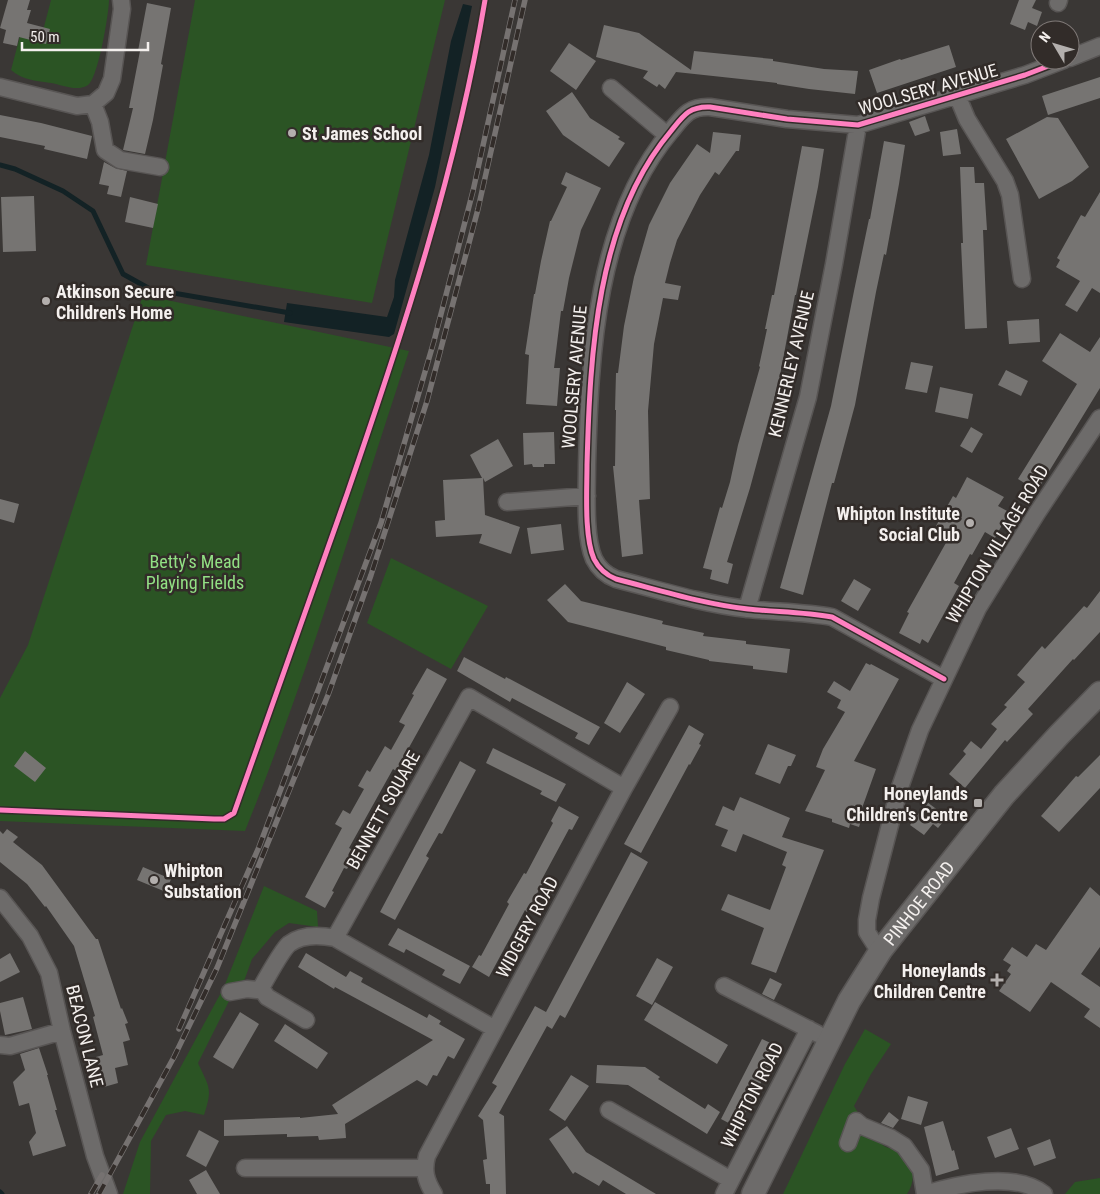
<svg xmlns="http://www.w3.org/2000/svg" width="1100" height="1194" font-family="'Roboto Condensed',sans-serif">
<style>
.green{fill:#2b5424}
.water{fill:#132225}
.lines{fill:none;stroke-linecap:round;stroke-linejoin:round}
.stream{stroke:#132225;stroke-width:5}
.building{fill:#767472}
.street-casing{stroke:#585554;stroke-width:19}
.secondary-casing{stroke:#585554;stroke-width:25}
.street{stroke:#6d6b6a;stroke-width:16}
.secondary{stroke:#6d6b6a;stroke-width:22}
.rail-casing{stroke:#767271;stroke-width:5.5}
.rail{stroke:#322c29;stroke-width:4;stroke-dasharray:11;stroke-linecap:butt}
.cycleway-casing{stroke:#322c29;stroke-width:8}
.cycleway{stroke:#ff80c0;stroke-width:5}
.poi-dot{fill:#b3afad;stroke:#322c29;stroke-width:2}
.labels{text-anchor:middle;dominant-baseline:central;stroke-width:5;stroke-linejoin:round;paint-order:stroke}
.street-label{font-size:18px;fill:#f4f0ee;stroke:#322c29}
.poi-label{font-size:18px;font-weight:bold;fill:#f4f0ee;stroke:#322c29;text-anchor:start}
.park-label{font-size:18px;fill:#92e084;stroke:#322c29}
</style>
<rect width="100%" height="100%" fill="#3a3735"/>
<path class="green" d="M51,0H109C109,13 98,79 88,85C78,92 62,85 51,83C37,81 22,80 11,70L20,36L40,42Z
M195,0H445L372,303L146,265Z
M143,295L409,351C356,512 308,675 245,831L0,821V698L28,645Z
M391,558L488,606L451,669L367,623Z
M264,886L317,911L318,927L289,923L275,932L252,959L243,984L232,986L229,1001L198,1063C209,1087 213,1088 204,1115L185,1111L166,1115L151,1141L150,1194H123L140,1142L224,987Z
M865,1029L891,1044L871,1074L854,1106C862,1119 871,1136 884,1146C889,1149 896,1149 901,1153C915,1163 916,1181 907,1194H783L845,1064Z
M1100,1178V1194H1065L1075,1182Z"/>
<path class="water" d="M463,4L472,6L435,187L394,334L389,337L284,322L287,303L387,317L394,297L395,280L429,155L451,41Z"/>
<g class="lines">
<path class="stream" d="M0,165L15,169L63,191L93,211L123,274L150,289L290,313
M0,1192L2,1194"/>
</g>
<path class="building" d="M8,0H30L27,10H31L27,23L50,29L46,44L19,37L17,46L3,43L6,30L0,28Z
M1019,0H1036L1032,8L1042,12L1037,26L1028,22L1025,30L1010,24Z
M147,3L171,8L161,64L163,65L153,120L145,154L123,150L133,108H129L140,51H138Z
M604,25L639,33L691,70L694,51L773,59V61L824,69L858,71L855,94L809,89L777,84V83L676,72L665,89L659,84L657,87L643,78L648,71L596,57Z
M569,43L596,61L576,90L550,71Z
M949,45L956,67L877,93L869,70L900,59L901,60Z
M1100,77V98L1048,115L1042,96Z
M572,92L590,118L620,137L618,139L625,143L609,167L563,135L546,111Z
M0,115L41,123L92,136L87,159L44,149L45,146L0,137Z
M925,116L930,131L915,136L909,122Z
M1047,117L1058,118L1089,167L1072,181L1039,199L1006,139Z
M957,129L961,154L943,156L940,132Z
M713,132L741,135L739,151H736L719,175L715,172L700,195L677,240L670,263L665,283L681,286L678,300L663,298L654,344L648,411L650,499L639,500L643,554L622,557L613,466H615L616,410H615L616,373H618L624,326L634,277L649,225L670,183L697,144L710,153Z
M884,141L905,145L899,184L886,255L884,254L876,292L855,405L834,483H832L803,595L780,588L831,406L854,291L869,219H870Z
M802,146L824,149L818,187L796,295H795L779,381L750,488L727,562L733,564L728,584L710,579L712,570L703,568L720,507L722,508L730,482L738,445L760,367L759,366L767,329H765L772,295H774Z
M104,162L115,168L127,171L121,197L107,194L109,186L99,184Z
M960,167H974L975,183H984L987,230H983L987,328L965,329L961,243H963Z
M566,172L601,188L581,230L569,278L563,311H561L554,368H560L557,406L526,404L529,355L525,354L534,294H535L541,261L550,221H551L567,187L561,184Z
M1100,192V293L1092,288L1077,312L1065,305L1080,281L1056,267L1060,260L1057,258L1081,215L1085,217Z
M34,196L36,251L3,252L1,197Z
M130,197L158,204L153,228L125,222Z
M1039,319L1040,342L1009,344L1007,321Z
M1060,333L1090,352L1100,337V388L1037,491L1018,479L1077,384L1042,361Z
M911,362L933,366L927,393L905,389Z
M1006,370L1028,381L1021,396L998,385Z
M940,387L973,394L968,419L935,412Z
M971,427L983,434L972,453L960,446Z
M554,432L555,464H544V467H533L532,464L524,465L523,433Z
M498,439L513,466L485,482L483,478L485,515L520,527L511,554L479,543L482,534L436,537L435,521L445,520L443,480L482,478L470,455Z
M967,477L1004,497L998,506L1009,512L995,538L985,532L972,555L970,554L954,583L959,586L928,643L922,639L920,644L899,633L909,613L907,612L947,541L932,533L953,496L956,498Z
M0,499L19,504L14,523L0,519Z
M561,524L564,550L531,554L527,528Z
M854,579L871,589L858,611L841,601Z
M565,584L581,601L663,621L662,624L704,633L703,636L746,641V644L790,649L787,673L753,669V666L709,661V660L666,650V647L568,622L547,600Z
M1100,591V632L1074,660L1073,659L1028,709L1033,714L1007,742L1005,740L965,788L949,774L966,754L963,751L971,741L981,749L997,729L991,724L1007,707L1004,705L1025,682L1017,675L1042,646L1045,649L1084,606L1087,608Z
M464,657L505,679L506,677L600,727L589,745L575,738L578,733L512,698L510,702L457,671Z
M866,663L870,665L871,664L899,679L854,761L876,769L861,811H864L859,827L850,824L849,828L832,822V819L805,811L825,770L816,767L823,749L845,712L837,708L841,700L827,692L834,681L850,691Z
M427,668L447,679L396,771L393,769L349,848L357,852L347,869L344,868L332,891L334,892L325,908L305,897L342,828L335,824L343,810L350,814L364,789L358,786L367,770L370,772L385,746L391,750L405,725L399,722L414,695L412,694Z
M627,682L645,694L620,733L604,723Z
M689,725L704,734L699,744L701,745L690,765L689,764L641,853L624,844Z
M768,744L796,755L791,766H788L780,784L755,774Z
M493,748L566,784L556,802L540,794L542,791L486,763Z
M25,751L46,768L35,782L14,766Z
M1100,755V788L1059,832L1041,816L1076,776L1078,777Z
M460,761L476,770L442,834L439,833L426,856L429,858L395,920L380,912Z
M740,797L790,818L782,837L824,850L776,973L751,964L764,928L721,910L728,894L770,910L786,867L782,865L787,852L743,834L736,852L721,846L728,830L715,825L723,806L734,811Z
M927,802L947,817L938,828L933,824L924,835L910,825Z
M559,806L579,817L572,830L569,829L541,881L543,883L535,897L527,912L525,910L489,977L472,967L479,955L481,956L509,904L507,902L514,890L524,873L526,874L553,823L551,821Z
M7,829L18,837L13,842L42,865L96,939H98L121,1009L122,1008L128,1023L125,1024L130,1040L123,1042L128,1065L115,1068L118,1083L104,1087L96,1057L103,1055L93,1017L95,1016L74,946L46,906L45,907L27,884L0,862V831L3,834Z
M631,852L648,862L565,1018L560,1015L552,1029L547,1026L499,1113L504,1116L506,1194H490V1184H486L483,1160L487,1159L483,1120L478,1116L497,1086L492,1083L535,1006L546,1012Z
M143,867L171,879L166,892L137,880Z
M1090,887L1100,896V947L1081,974L1100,987V1028L1084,1017L1090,1009L1051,982L1030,1012L999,991L1011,974L1007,971L1011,965L1003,960L1012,947L1027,957L1036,944L1046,950Z
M398,928L470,966L460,984L442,975L445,970L406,949L404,953L388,945Z
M10,953L20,972L0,982V959Z
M306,953L346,977L350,971L363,978L361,982L427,1018L429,1014L441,1021L439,1024L465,1039L454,1059L448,1056L437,1076L433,1075L427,1086L417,1080L345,1124L346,1138L319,1140L318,1136L287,1137V1134L224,1136V1120L300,1117V1118L338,1114L332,1105L433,1040L335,987L334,989L298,967Z
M657,958L673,967L652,1005L636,996Z
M770,978L782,984L774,1000L762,994Z
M23,997L32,1029L5,1035L0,1011V1003Z
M655,1002L728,1045L717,1064L644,1020Z
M240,1012L259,1024L233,1069L213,1057Z
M285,1024L328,1053L317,1069L274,1041Z
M762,1039L779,1047L744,1116L746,1118L740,1129L721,1119Z
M39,1048L48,1075H47L57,1110H55L66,1146L33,1156L29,1142L36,1133L29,1103L19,1106L13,1082L25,1070L20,1054Z
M597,1065L645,1067L660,1077L658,1079L705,1109L708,1104L720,1112L707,1134L628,1085L596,1083Z
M571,1075L589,1086L565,1121L549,1110Z
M908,1096L928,1102L921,1125L901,1119Z
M889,1112L899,1120L893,1128L881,1123Z
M943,1121L952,1151L954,1150L959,1169L936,1176L924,1127Z
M567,1126L586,1152L656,1194H626L603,1180L599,1186L575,1172L573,1174L549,1139Z
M1011,1128L1019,1149L995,1158L987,1137Z
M199,1130L219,1141L206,1167L186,1156Z
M1050,1139L1056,1158L1034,1166L1027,1148Z
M206,1170L210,1177L220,1194H197L189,1180Z"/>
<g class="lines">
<g class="street-casing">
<path id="street" d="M1058,3L1059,0
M1070,58L1100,46
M0,87L77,106L93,104L106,93L112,79L122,9L121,0
M611,88L667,135
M957,95L967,119L1005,181L1010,195L1022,279
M93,104L100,122L105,150L120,160L160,167
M507,502L587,496
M747,609L808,397L834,264L858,125
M944,679L832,617C804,612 776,612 748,609C703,604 659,590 616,579C606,575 599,569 594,559C584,537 587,490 587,465C590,354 596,220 671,131C683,116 689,106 710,107L787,119L858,125L1025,75L1064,60
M0,898L30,936L49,973L62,1031L95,1156L109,1194
M881,950L874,943L867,932V920L871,898L899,790L920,730L978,608L1037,513L1100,418
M724,986L818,1034
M230,992L247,989L257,990L261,988
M306,1020L267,997L261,988C266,979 283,949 289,944C302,934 320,935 335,938
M495,1029L335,938L469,697L624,788
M0,1045L10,1046L62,1031
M609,1110L731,1180
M848,1143L856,1121L862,1126L891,1138L904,1146L921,1170L925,1194
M245,1168H424
M434,1194C426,1181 423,1171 427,1156L624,788L670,707
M724,1194L809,1029
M925,1194C957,1184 1016,1171 1044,1194"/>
</g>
<g class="secondary-casing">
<g id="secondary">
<path id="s1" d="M753,1194L849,1001L881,950L1004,795L1059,735L1100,693"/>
</g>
</g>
<use href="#street" class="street"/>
<use href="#secondary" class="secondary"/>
<g class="rail-casing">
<path id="rail" d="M179,1029L259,847L381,523L434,341L473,191L515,0
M91,1194L102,1175
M99,1194L174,1057L217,968L328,695L371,575L427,401L478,209L525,0"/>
</g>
<use href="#rail" class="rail"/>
<g class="cycleway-casing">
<path id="cycleway" d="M944,679L832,617C804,612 776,612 748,609C703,604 659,590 616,579C606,575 599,569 594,559C584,537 587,490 587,465C590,354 596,220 671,131C683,116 689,106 710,107L787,119L858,125L1025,75L1064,60
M0,810L214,819H224L234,813C272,707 309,600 347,494C403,332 457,169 485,0"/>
</g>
<use href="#cycleway" class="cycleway"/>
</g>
<g class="poi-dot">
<circle cx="292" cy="133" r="5"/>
<circle cx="46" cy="301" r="5"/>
<circle cx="970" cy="523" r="5"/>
<rect x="973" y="798" width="10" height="10" rx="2.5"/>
<circle cx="154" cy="880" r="5"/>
<path d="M994.5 972.5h5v5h5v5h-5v5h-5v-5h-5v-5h5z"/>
</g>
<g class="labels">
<g class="street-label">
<text transform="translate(928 89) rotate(-16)">WOOLSERY AVENUE</text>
<text transform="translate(791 364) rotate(-77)">KENNERLEY AVENUE</text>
<text transform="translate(574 377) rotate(-85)">WOOLSERY AVENUE</text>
<text transform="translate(997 544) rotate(-59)">WHIPTON VILLAGE ROAD</text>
<text transform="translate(383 810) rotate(-61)">BENNETT SQUARE</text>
<text stroke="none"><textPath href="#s1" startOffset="336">PINHOE ROAD</textPath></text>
<text transform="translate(527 927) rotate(-62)">WIDGERY ROAD</text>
<text transform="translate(85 1036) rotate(76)">BEACON LANE</text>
<text transform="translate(752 1095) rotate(-63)">WHIPTON ROAD</text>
</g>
<g class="poi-label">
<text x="302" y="133">St James School</text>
<text x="56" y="291">Atkinson Secure<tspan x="56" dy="21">Children's Home</tspan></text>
<text x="960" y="513" text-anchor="end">Whipton Institute<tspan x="960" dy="21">Social Club</tspan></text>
<text x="968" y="793" text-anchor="end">Honeylands<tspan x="968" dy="21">Children's Centre</tspan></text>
<text x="164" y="870">Whipton<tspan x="164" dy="21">Substation</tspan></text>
<text x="986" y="970" text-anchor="end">Honeylands<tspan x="986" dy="21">Children Centre</tspan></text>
</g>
<g class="park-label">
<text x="195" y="561">Betty's Mead<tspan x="195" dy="21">Playing Fields</tspan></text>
</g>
</g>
<g transform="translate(1055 45) rotate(308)"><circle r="24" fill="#322c29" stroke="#807a78"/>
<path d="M0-4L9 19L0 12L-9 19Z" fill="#b3afad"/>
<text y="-8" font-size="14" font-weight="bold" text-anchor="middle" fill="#f4f0ee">N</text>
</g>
<path d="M22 42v8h126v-8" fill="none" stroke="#f4f0ee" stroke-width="2.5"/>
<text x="30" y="42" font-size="15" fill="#f4f0ee" stroke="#322c29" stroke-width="4" paint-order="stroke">50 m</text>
</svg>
